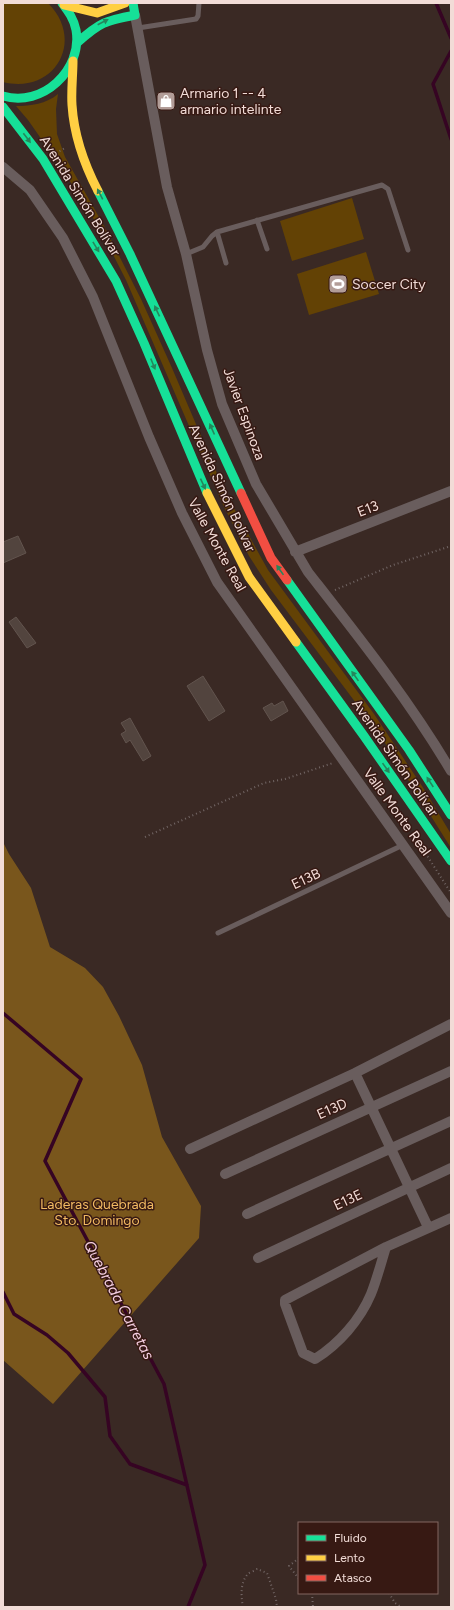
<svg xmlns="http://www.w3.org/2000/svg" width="454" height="1610" font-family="Figtree,sans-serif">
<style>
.green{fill:#634205}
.forest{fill:#79561c}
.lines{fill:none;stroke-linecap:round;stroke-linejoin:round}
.stream{stroke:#360423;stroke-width:3.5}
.building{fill:#52443e;stroke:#62544e}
.path{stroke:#726665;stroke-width:2;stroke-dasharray:1 3;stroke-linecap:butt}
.lane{stroke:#695d5d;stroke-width:5}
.street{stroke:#695d5d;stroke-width:10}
.fast{stroke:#16e098;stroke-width:9}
.slow{stroke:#ffcf43;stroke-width:9}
.jam{stroke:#f24e42;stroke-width:9}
.oneway{fill:#25865c}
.labels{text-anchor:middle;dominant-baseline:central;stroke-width:3;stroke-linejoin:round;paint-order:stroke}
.poi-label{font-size:14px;fill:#f2dcd7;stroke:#371913;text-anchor:start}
.street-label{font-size:14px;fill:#f2dcd7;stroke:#371913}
.park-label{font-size:14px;fill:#f2ba62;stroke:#371913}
.water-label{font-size:15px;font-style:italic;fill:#f5cee1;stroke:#371913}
</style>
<rect width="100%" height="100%" fill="#3a2924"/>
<path class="green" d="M3,3H48C86,41 54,95 3,82Z
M58,94L56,109L57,134L65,157L104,226L141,299L172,368L219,478L231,503L268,570L374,714L422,786L451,834V848L380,735L271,590L249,556L224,507L126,280L100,229L63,170L28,120L16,106C31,106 46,104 58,94Z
M352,198L364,239L292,261L280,221Z
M366,252L379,294L309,315L297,274Z"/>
<path class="forest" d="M3,842L9,854L31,888L50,947L85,968L103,987L119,1016L142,1065L162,1137L201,1206L199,1238L53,1404L3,1360Z"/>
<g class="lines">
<path class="stream" d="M436,3L451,38
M451,51L433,84L451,139
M3,1013L81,1079L45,1161L164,1384L205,1565L188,1607
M3,1292L14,1314L47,1335L68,1353L105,1397L110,1436L130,1464L187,1485"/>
</g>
<path class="building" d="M18,536L26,553L3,563V542Z
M16,617L36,643L27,648L9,622Z
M203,676L225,711L209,721L187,686Z
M283,701L288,711L271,721L263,708L272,703L274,706Z
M130,718L151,756L143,761L130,740L126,743L121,734L126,731L121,723Z"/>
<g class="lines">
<path class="path" d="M56,153L65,148
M335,590L393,565L451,546
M145,837L264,783L285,779L333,763
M419,843L451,893
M299,1558L289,1566L299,1579
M312,1593L313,1607
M389,1593L395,1603L401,1607
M243,1607C241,1597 240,1582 248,1574C250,1572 255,1571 257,1569L267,1573L276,1599L277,1607"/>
<path class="lane" d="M138,28L196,19L198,16L199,3
M257,220L267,249
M217,232L226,263
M186,254L203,247L212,236L217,232L382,185L388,189L408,250
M218,933L403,845"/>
<path class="street" d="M135,15L167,187L186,254L207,350L222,404L256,484L308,572C358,636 409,700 451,771
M3,167L30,190L63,238L93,297L149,437L182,513L217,582L451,913
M295,552L451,491
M355,1073L428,1227
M190,1149L355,1073L451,1024
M225,1174L451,1071
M247,1214L451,1121
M386,1247C381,1263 377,1279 371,1294C360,1320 339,1344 315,1359L303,1353L285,1304V1300L386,1247L451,1218
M258,1258L451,1168"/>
<path class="fast" d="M77,43C100,22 105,21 135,15L133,3
M3,96C42,108 83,70 76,30C74,19 68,11 62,3
M3,107L43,159L116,281L144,343L207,493
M98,191L130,254L241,493
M287,580L409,750L451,815
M296,642L364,736L451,861"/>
<path class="slow" d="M64,5L97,13L125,3
M73,61C73,75 71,90 72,105C74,136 84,164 98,191
M207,493L249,577L296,642"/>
<path class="jam" d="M241,493L271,558L287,580"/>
</g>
<defs><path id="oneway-solid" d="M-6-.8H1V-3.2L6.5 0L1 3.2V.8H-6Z"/></defs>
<g class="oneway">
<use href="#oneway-solid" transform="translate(103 22) rotate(-27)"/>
<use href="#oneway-solid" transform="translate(27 138) rotate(53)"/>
<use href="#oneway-solid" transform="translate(100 194) rotate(-117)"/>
<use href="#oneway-solid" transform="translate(96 247) rotate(59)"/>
<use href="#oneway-solid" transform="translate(157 311) rotate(-115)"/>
<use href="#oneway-solid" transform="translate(153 364) rotate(68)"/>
<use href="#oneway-solid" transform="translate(212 429) rotate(-114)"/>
<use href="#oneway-solid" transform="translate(203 484) rotate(65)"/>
<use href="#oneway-solid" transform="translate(280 570) rotate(-125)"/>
<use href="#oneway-solid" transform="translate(355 676) rotate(-125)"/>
<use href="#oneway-solid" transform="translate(386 768) rotate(55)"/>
<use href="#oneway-solid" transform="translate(430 782) rotate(-123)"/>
</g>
<defs>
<g id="shop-square" transform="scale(1)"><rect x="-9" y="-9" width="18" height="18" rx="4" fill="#b29d98" stroke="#371913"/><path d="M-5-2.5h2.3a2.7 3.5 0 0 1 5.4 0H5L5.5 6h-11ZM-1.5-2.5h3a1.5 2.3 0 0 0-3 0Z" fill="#fff"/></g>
<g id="stadium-square" transform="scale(1)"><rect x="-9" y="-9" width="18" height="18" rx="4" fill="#b29d98" stroke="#371913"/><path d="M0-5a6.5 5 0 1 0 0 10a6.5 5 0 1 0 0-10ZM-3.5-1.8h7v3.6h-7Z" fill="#fff"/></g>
</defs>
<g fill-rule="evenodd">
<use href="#shop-square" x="166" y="101"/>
<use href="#stadium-square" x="338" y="284"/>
</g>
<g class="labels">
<g class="poi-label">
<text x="180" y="93">Armario 1 -- 4<tspan x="180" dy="16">armario intelinte</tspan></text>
<text x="352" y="284">Soccer City</text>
</g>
<g class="street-label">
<text transform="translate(80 196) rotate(58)">Avenida Simón Bolívar</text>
<text transform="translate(244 414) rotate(70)">Javier Espinoza</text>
<text transform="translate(222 488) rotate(65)">Avenida Simón Bolívar</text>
<text transform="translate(368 509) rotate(-21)">E13</text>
<text transform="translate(217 545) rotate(61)">Valle Monte Real</text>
<text transform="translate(395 758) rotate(55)">Avenida Simón Bolívar</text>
<text transform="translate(397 812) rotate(54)">Valle Monte Real</text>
<text transform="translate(306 879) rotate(-25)">E13B</text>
<text transform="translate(332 1109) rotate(-24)">E13D</text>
<text transform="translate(348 1200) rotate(-25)">E13E</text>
</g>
<g class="park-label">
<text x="97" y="1204">Laderas Quebrada<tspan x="97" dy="16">Sto. Domingo</tspan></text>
</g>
<g class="water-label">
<text transform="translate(119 1300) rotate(62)">Quebrada Carretas</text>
</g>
</g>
<rect width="454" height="1610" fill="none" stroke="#f2dcd7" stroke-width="8"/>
<rect x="298" y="1522" width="140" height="72" fill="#371913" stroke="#826761"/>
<rect x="306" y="1535" width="20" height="6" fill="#16e098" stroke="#826761"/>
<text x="334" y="1542" font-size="12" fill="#f2dcd7">Fluido</text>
<rect x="306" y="1555" width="20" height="6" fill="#ffcf43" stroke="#826761"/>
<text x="334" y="1562" font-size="12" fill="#f2dcd7">Lento</text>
<rect x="306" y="1575" width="20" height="6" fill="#f24e42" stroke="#826761"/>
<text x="334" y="1582" font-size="12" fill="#f2dcd7">Atasco</text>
</svg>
